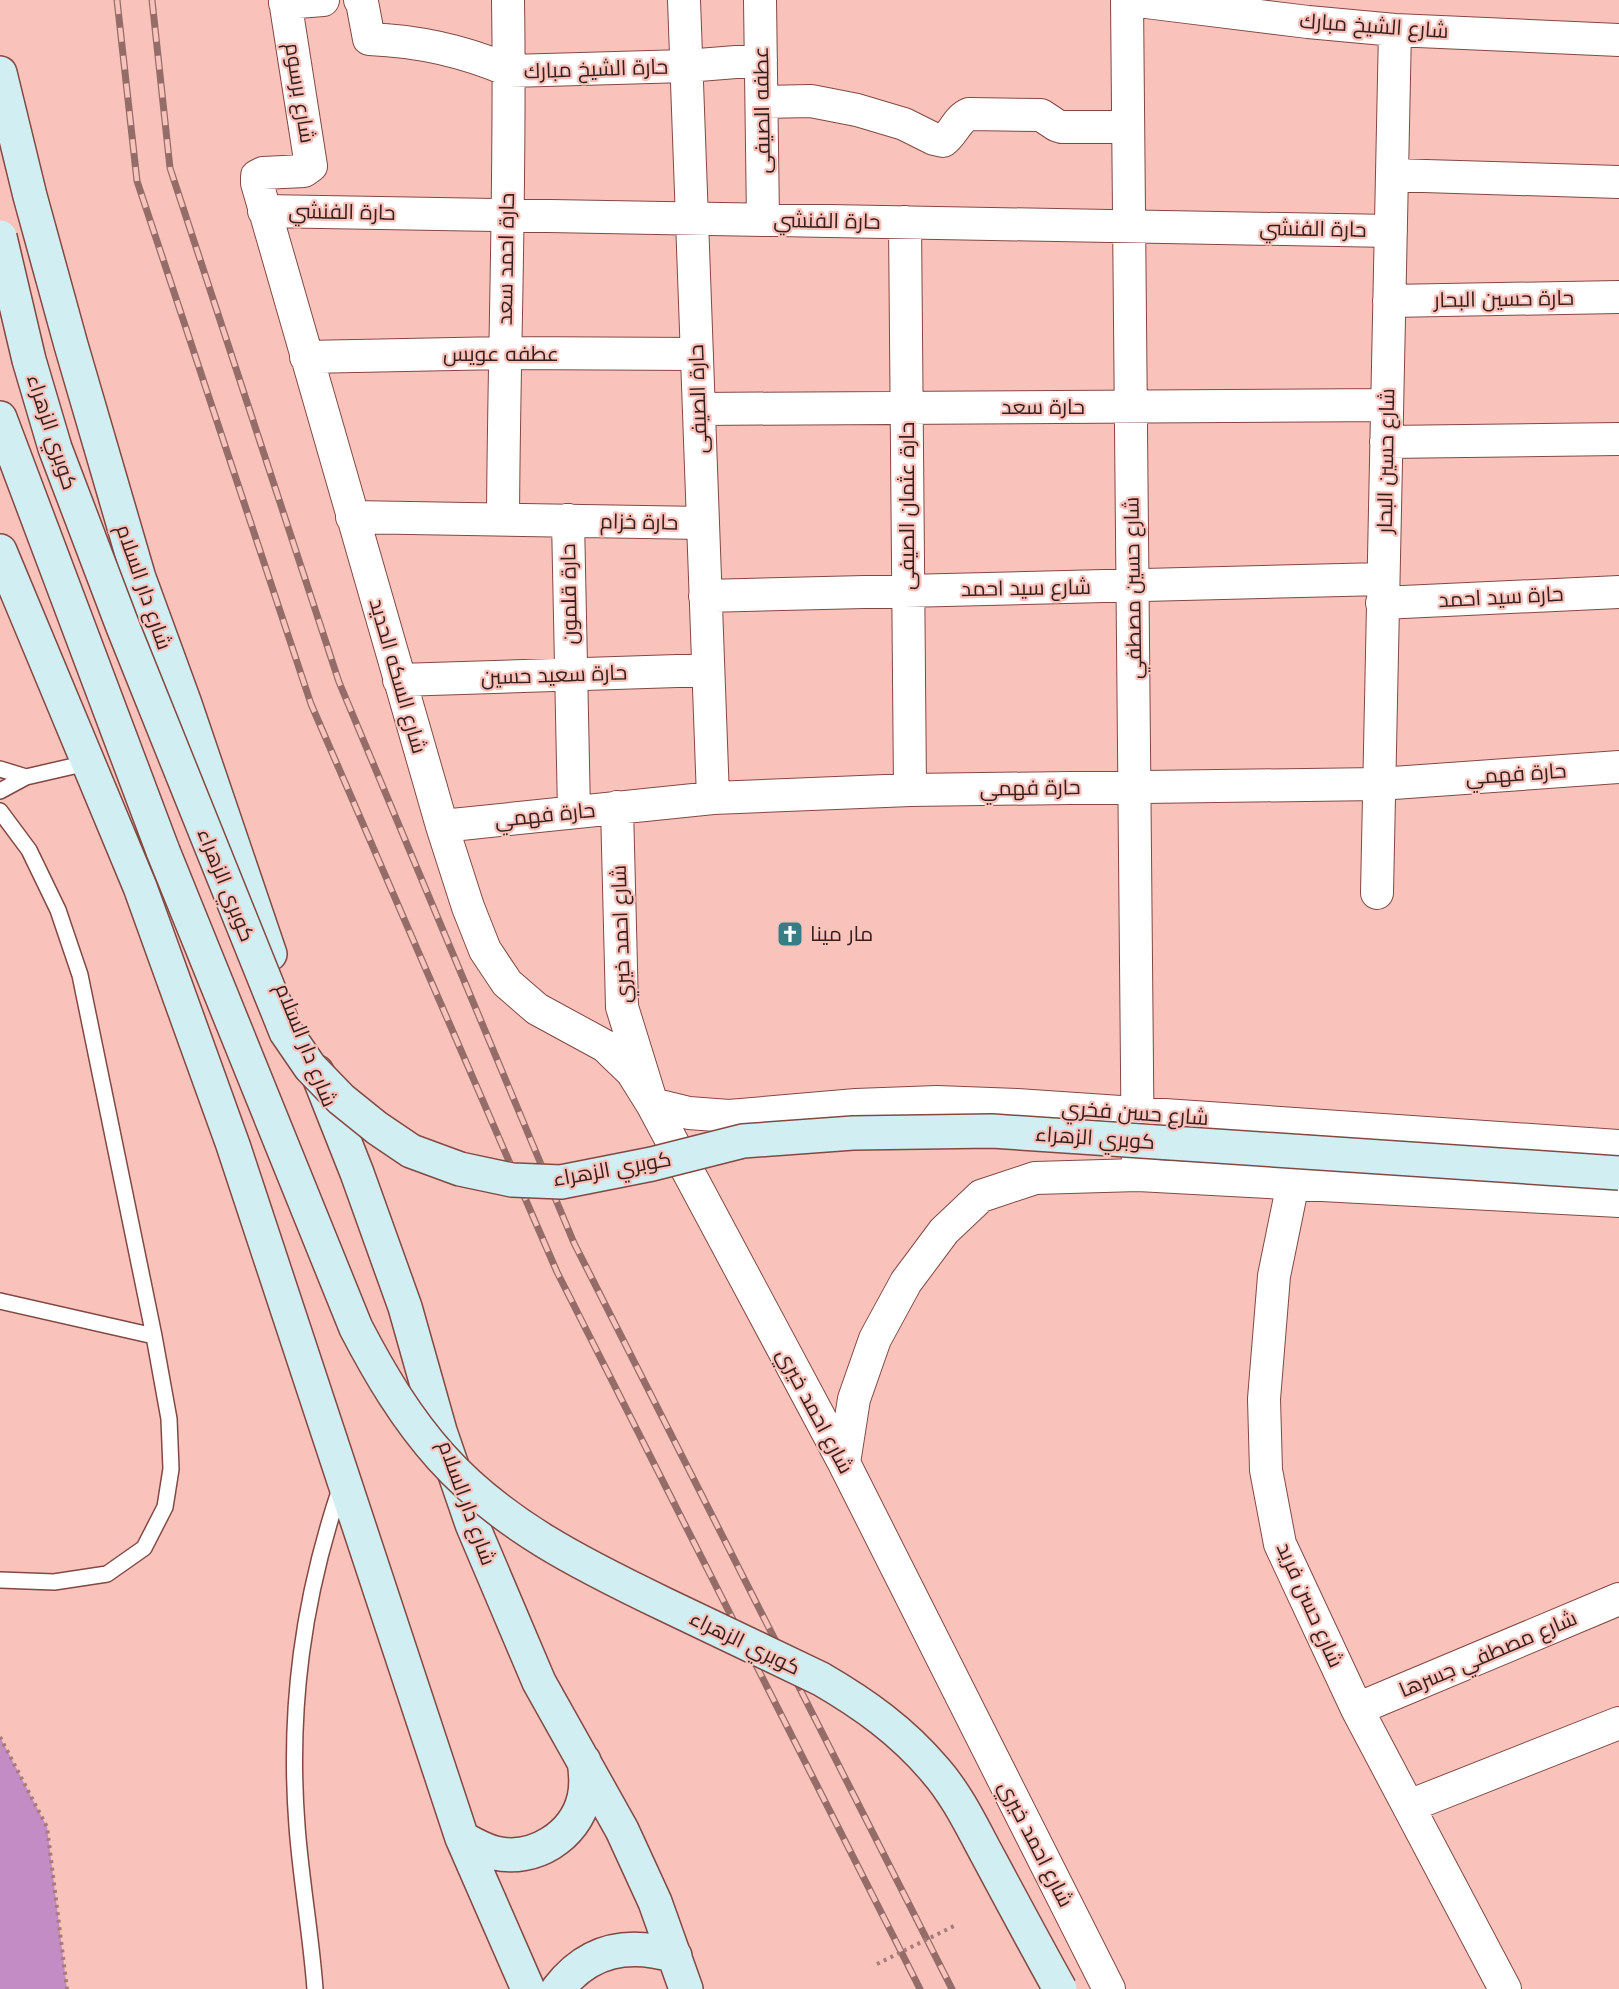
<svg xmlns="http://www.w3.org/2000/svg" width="1619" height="1989" font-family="'Libre Baskerville',Cairo,serif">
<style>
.water{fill:#c48cc4}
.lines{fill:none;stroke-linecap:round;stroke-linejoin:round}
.service-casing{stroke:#824943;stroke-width:18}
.minor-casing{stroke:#824943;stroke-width:34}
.secondary-casing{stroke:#824943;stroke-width:36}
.path{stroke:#a57c77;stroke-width:4;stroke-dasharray:3 4.5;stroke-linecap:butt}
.service{stroke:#fff;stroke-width:15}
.minor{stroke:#fff;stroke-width:32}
.secondary{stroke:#d1eff3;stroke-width:33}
.rail-casing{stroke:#946d69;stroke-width:7}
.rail{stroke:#f9c3bc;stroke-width:4.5;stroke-dasharray:14;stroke-linecap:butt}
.secondary-bridge-casing{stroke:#824943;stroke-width:36;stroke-linecap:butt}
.path-bridge{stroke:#a57c77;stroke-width:4;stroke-dasharray:3 4.5;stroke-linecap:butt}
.secondary-bridge{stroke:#d1eff3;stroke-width:33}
.labels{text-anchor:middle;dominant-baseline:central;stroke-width:4.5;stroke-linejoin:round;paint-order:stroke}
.street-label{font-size:21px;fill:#371e1c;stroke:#f9c3bc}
.poi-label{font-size:21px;fill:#371e1c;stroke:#f9c3bc;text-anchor:start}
</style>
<rect width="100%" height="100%" fill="#f9c3bc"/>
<path class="water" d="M0,1737L47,1827L67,1989H0Z"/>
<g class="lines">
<g class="service-casing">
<path id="service" d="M0,769L26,777L0,791
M26,777L87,763
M0,811L29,850L58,910L80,975L154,1336L169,1419L171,1469L165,1507L144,1548L107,1574L54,1582L0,1580
M0,1301L154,1336
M315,1989C311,1934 301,1881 297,1826C288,1708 303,1598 341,1486"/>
</g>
<g class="minor-casing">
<path id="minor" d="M285,0L311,166L304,171L263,173L257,176V183L442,826L468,907L485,950L507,983L537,1009L605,1046L632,1072L652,1104L689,1113L729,1116L856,1105L937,1102L1017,1105L1619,1146
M360,0L362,2L369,39C418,41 465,51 510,71L686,66L761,60
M684,0L713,798
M760,0L763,220
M1127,0L1138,1175
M1130,0L1308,22L1395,30L1619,40
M285,3L323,0
M762,102L811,101L857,110L904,124L934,139L943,141C954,133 957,119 969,114L1041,115L1056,125L1062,127H1128
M1392,175L1619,182
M264,211L1391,231
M905,222L910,790
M1389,301L1619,297
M306,357L504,353L697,354
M699,409L1387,405
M1386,442L1619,439
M352,517L703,523
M503,518C504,345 511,173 508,0
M568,520L574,812
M705,596L1383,579
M1382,603L1619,592
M399,680L708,670
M617,807L622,1007L652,1104L844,1463L1109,1989
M442,826L713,798L910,790L1379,784L1619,767
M1377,893L1395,30
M1293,1183L1274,1276L1264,1399L1266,1470L1280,1544L1357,1709L1505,1989
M844,1463L854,1399L875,1339L906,1282L944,1231L981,1196L1035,1178L1138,1175L1619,1201
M1357,1709L1619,1599
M1409,1806L1619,1723"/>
</g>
<g class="secondary-casing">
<path id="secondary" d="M0,73L30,196L71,345L139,578L185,704L270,954
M0,418L163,851
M0,551L140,887L233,1145L462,1838L528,1989
M317,1072L357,1173L405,1307L440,1431L472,1524L539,1682L622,1830L655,1902L686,1989
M462,1838C473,1844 483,1850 495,1853C534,1862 575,1836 584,1798C587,1785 586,1773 584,1761
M558,1989C589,1949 629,1942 675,1956"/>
</g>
<path class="path" d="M0,1737L47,1827L67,1989"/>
<use href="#service" class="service"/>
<use href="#minor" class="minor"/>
<use href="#secondary" class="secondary"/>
<g class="rail-casing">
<path id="rail" d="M117,0L137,181L311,704L557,1272L920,1989
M152,0L170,168L339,682L574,1243L952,1989"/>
</g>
<use href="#rail" class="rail"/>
<g class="secondary-bridge-casing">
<path id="secondary-bridge" d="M0,237L29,360L55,448L123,627L286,1032L310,1067L341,1099L377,1128L411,1151L460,1169L512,1180L561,1182L652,1164L743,1141L853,1133L992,1131L1619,1173
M163,851L356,1328C380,1374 406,1418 441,1457C502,1525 583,1565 664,1604C716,1629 768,1654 821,1679C864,1704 902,1731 935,1770C958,1796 973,1829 990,1860C1013,1903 1036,1946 1060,1989"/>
</g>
<path class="path-bridge" d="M877,1964L954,1926"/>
<use href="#secondary-bridge" class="secondary-bridge"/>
</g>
<defs>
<g id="church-square" transform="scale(1.35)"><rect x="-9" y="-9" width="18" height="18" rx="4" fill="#367d86" stroke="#f9c3bc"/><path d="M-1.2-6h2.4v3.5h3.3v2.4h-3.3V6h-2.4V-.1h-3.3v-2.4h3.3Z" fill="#fff"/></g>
</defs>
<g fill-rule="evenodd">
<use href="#church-square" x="790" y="934"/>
</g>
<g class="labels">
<g class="street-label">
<text transform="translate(1374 26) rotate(4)">شارع الشيخ مبارك</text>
<text transform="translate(596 69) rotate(-2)">حارة الشيخ مبارك</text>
<text transform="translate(300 93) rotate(81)">شارع برسوم</text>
<text transform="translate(762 110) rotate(-91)">عطفه الصيفى</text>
<text transform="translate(342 212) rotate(1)">حارة الفنشي</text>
<text transform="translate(827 221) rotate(1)">حارة الفنشي</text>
<text transform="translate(1313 229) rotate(1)">حارة الفنشي</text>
<text transform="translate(506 259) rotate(-89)">حارة احمد سعد</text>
<text transform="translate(1504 299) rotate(-1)">حارة حسين البحار</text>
<text x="501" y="354">عطفه عويس</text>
<text transform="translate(698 399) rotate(-92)">حارة الصيفى</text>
<text x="1043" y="407">حارة سعد</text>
<text transform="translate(52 432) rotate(72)">كوبري الزهراء</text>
<text transform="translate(1386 461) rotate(-89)">شارع حسين البحار</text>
<text transform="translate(907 506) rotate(-90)">حارة عثمان الصيفى</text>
<text transform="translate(639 522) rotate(1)">حارة خزام</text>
<text transform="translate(144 587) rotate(71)">شارع دار السلام</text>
<text transform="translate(1026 588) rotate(-1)">شارع سيد احمد</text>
<text transform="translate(1133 588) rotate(-91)">شارع حسين مصطفي</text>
<text transform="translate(569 594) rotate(-91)">حارة قلمون</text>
<text transform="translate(1501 597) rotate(-3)">حارة سيد احمد</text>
<text transform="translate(554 675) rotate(-2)">حارة سعيد حسين</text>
<text transform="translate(398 676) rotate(74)">شارع السكه الحديد</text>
<text transform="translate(1516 774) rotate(-4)">حارة فهمي</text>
<text transform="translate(1030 788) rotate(-1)">حارة فهمي</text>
<text transform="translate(545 815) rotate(-6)">حارة فهمي</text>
<text transform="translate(226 885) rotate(68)">كوبري الزهراء</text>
<text transform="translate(621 934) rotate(-92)">شارع احمد خيري</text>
<text transform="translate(306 1045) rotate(68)">شارع دار السلام</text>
<text transform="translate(1135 1113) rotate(4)">شارع حسن فخري</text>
<text transform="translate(1095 1138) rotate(4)">كوبري الزهراء</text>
<text transform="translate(612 1169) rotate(-10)">كوبري الزهراء</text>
<text transform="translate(815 1411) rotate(62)">شارع احمد خيري</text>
<text transform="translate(467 1503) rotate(70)">شارع دار السلام</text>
<text transform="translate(1310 1605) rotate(66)">شارع حسن فريد</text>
<text transform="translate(745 1643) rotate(26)">كوبري الزهراء</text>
<text transform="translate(1488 1654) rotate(-23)">شارع مصطفي جسرها</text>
<text transform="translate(1036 1844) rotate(63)">شارع احمد خيري</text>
</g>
<g class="poi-label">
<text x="810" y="934">مار مينا</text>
</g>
</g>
</svg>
